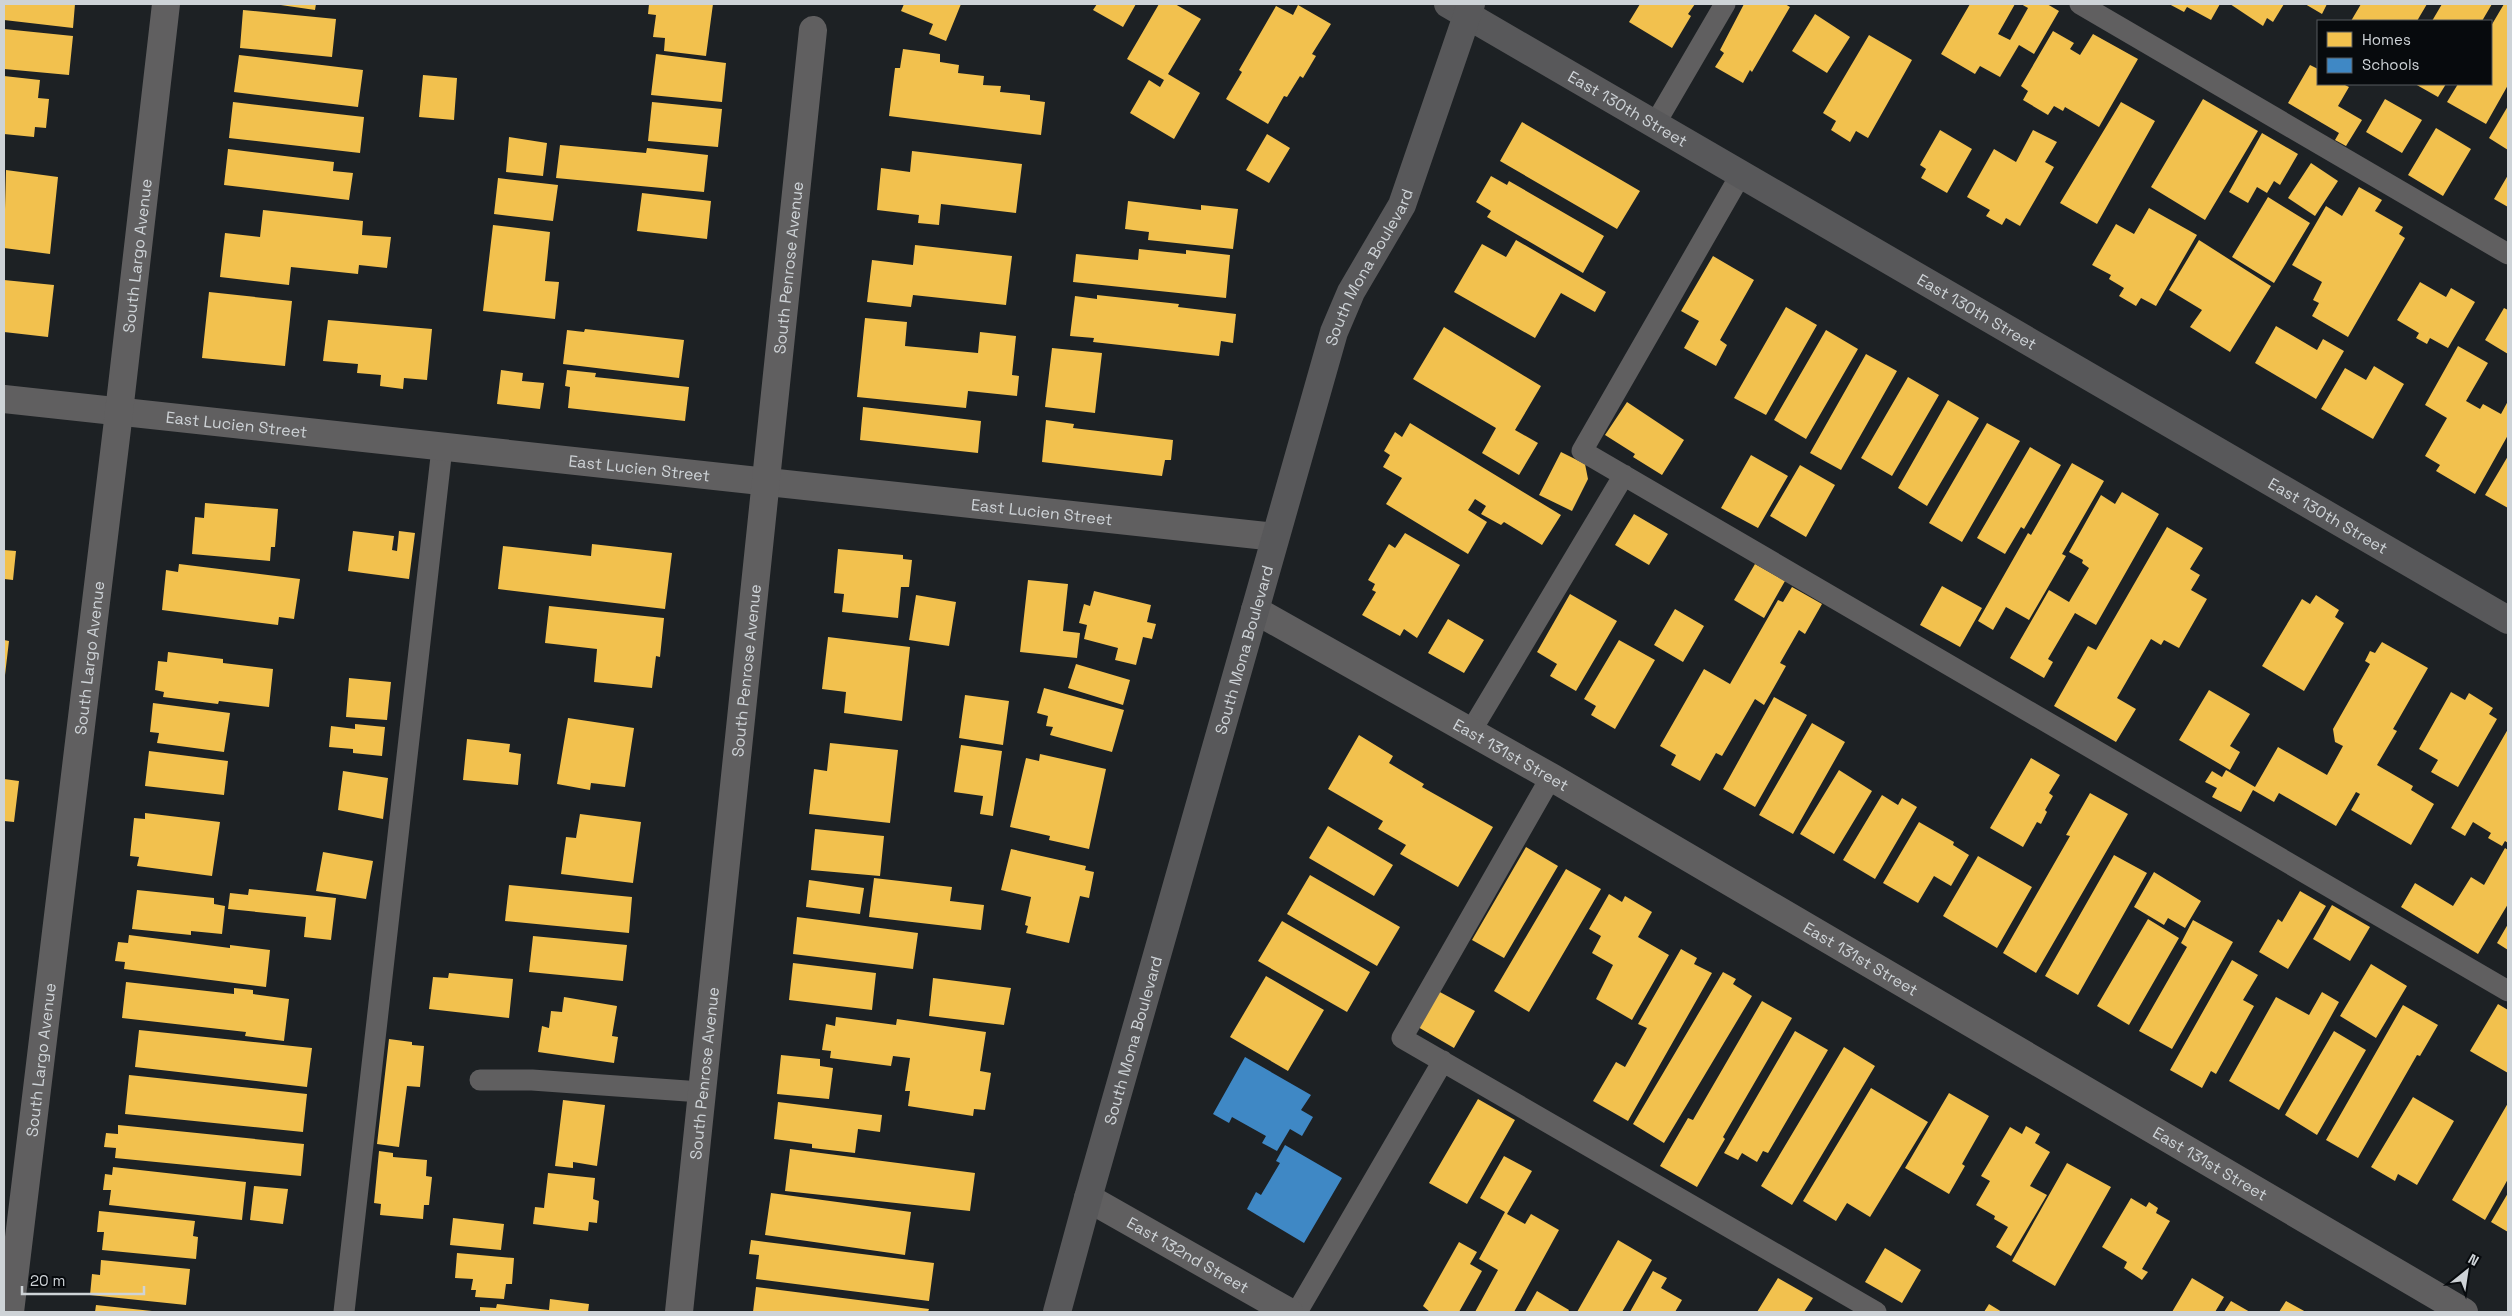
<svg xmlns="http://www.w3.org/2000/svg" width="2512" height="1316" font-family="'Space Grotesk',sans-serif">
<style>
.homes{fill:#f2c14e}
.schools{fill:#3f88c5}
.lines{fill:none;stroke-linecap:round;stroke-linejoin:round}
.lane{stroke:#605f60;stroke-width:21}
.street{stroke:#605f60;stroke-width:28}
.secondary{stroke:#58585a;stroke-width:28}
.labels{text-anchor:middle;dominant-baseline:central;stroke-width:5;stroke-linejoin:round;paint-order:stroke}
.street-label{font-size:16px;fill:#ced3d7;stroke:#070a0d}
</style>
<rect width="100%" height="100%" fill="#1d2124"/>
<path class="homes" d="M4,4H75L73,28L4,20Z
M274,4H316L315,10Z
M649,4H713L706,56L664,51L665,38L653,37L656,15L648,14Z
M904,4H961L946,41L929,34L933,24L901,11Z
M1097,4H1136L1123,27L1093,10Z
M1159,4H1175L1201,19L1168,74L1200,93L1174,139L1130,113L1149,80L1160,87L1164,80L1127,59Z
M1640,4H1695L1688,14L1691,16L1672,48L1629,22Z
M1744,4H1785L1790,7L1752,72L1750,70L1743,83L1715,67L1724,53L1720,50Z
M1970,4H2015L1998,34L2010,40L2028,8L2021,4H2047L2059,11L2034,54L2019,45L2000,77L1980,66L1975,74L1941,54Z
M2169,4H2220L2211,20L2187,7L2184,12Z
M2230,4H2284L2273,22L2267,18L2263,26Z
M2305,4H2327L2322,14Z
M2361,4H2427L2417,21H2351Z
M2442,4H2492L2482,21H2432Z
M2504,4H2508V85L2486,124L2447,102L2458,84H2491V26Z
M1298,5L1331,24L1312,54L1316,56L1303,78L1300,76L1287,97L1284,96L1268,124L1226,99L1242,72L1239,70L1276,6L1293,15Z
M243,10L336,19L332,57L240,48Z
M1815,14L1850,37L1827,73L1792,51Z
M4,29L73,36L69,75L4,69Z
M2053,31L2074,43L2070,49L2080,55L2093,34L2138,59L2099,127L2065,107L2063,111L2054,106L2048,115L2023,100L2028,91L2021,86Z
M1869,35L1912,60L1868,138L1856,131L1850,142L1831,130L1836,121L1823,113Z
M903,49L940,54V62L959,65L958,73L984,76L983,85L1001,86L1000,92L1030,95V100L1045,102L1041,135L889,116L895,68H900Z
M656,54L726,63L722,102L651,95Z
M239,55L363,70L358,107L234,92Z
M2310,65L2318,69V84H2343L2349,87L2338,106L2362,120L2346,146L2335,140L2339,133L2288,103Z
M423,75L457,78L454,120L419,117Z
M4,76L40,80L38,98L49,99L46,128L35,127L34,137L4,134Z
M2415,84H2446L2438,97Z
M2203,99L2258,131L2205,220L2151,187Z
M2385,99L2422,120L2402,153L2366,132Z
M233,102L364,117L360,153L229,138Z
M652,102L722,109L718,147L648,141Z
M2121,102L2155,121L2097,224L2060,203Z
M2508,106V150L2489,138Z
M1522,122L1640,191L1617,229L1500,161Z
M2436,128L2471,149L2443,196L2408,175Z
M1940,130L1972,149L1947,193L1921,178L1926,169L1920,165Z
M2033,130L2057,142L2045,162L2054,167L2020,226L2006,218L2002,225L1986,216L1990,210L1967,197L1994,149L2016,162Z
M2262,133L2298,154L2280,185L2274,181L2267,193L2257,187L2248,203L2229,192Z
M1267,134L1290,148L1269,183L1246,170Z
M509,137L547,143L543,176L506,172Z
M560,145L646,153L647,148L708,155L704,192L556,178Z
M228,149L334,162L333,171L353,173L349,200L224,185Z
M912,151L1022,164L1016,213L941,204L939,225L918,223L919,215L877,210L881,168L910,172Z
M2311,163L2338,181L2315,216L2288,198Z
M6,170L58,177L50,254L4,248Z
M2508,175V207L2494,199Z
M1491,176L1507,185L1509,181L1604,236L1583,273L1487,217L1491,211L1476,202Z
M498,178L558,185L553,221L494,214Z
M2359,187L2382,200L2375,211L2403,227L2399,234L2405,238L2348,337L2312,316L2319,303L2313,300L2322,282L2292,265L2326,206L2342,216Z
M642,193L711,201L707,239L637,231Z
M2268,197L2310,223L2274,283L2232,257Z
M1128,201L1201,210V205L1238,209L1233,249L1148,240L1149,232L1125,229Z
M2149,208L2197,235L2156,306L2141,298L2136,306L2119,296L2124,288L2109,279L2111,275L2092,265L2116,224L2134,234Z
M263,210L363,221L362,235L391,237L387,268L359,265L358,274L291,267L289,285L220,277L225,233L260,237Z
M493,225L550,232L545,281L559,282L555,319L483,311Z
M1516,240L1606,292L1595,312L1561,293L1535,338L1454,292L1482,244L1506,257Z
M2199,240L2271,286L2230,352L2190,327L2202,310L2169,290Z
M915,245L1012,256L1006,305L913,295L911,307L867,302L872,260L913,265Z
M1139,249L1186,254V250L1230,255L1226,298L1073,282L1076,254L1138,260Z
M1713,256L1754,280L1720,340L1727,345L1716,366L1684,348L1699,321L1681,311Z
M4,280L54,285L48,337L4,332Z
M2420,282L2446,297L2451,288L2475,302L2448,348L2430,338L2427,344L2416,338L2419,333L2397,320Z
M209,292L292,301L285,366L202,358Z
M1097,295L1179,304L1178,307L1236,314L1233,343L1221,341L1219,356L1093,342L1094,338L1070,336L1075,296L1097,299Z
M1786,307L1817,325L1766,415L1734,398Z
M2504,308L2508,310V354L2485,340Z
M865,318L907,322L905,346L978,353L980,332L1016,336L1012,375L1019,376L1017,396L968,391L966,408L857,397Z
M328,320L432,329L427,380L404,378L403,389L380,386L381,375L357,373L358,364L323,361Z
M2276,326L2317,350L2323,339L2344,351L2316,399L2255,363Z
M1444,327L1541,386L1515,430L1538,443L1519,475L1482,453L1496,428L1413,379Z
M585,329L684,340L679,378L563,364L567,330L584,332Z
M1826,330L1858,349L1806,439L1774,420Z
M2458,346L2488,363L2466,401L2480,409L2483,404L2501,414L2508,401V435L2475,494L2436,471L2440,465L2425,456L2447,418L2425,405Z
M1052,348L1102,353L1095,413L1045,407Z
M1866,354L1897,371L1841,470L1810,453Z
M2374,366L2404,384L2373,439L2321,409L2345,368L2366,380Z
M501,370L523,373L522,381L544,383L540,409L497,404Z
M567,370L596,373L595,377L689,387L685,421L568,408L570,387L565,386Z
M1908,377L1939,395L1892,476L1861,458Z
M1948,400L1979,418L1927,506L1898,488Z
M1627,402L1684,440L1662,475L1633,457L1635,454L1605,435Z
M863,407L981,421L978,453L860,440Z
M1046,420L1074,424L1073,428L1173,440L1171,460H1165L1162,476L1042,462Z
M1410,423L1561,515L1542,545L1504,522L1501,525L1481,514L1486,506L1475,499L1468,510L1487,522L1468,554L1386,504L1402,478L1383,467L1390,455L1384,451L1395,432L1402,437Z
M1987,423L2020,441L1962,542L1929,523Z
M2030,447L2061,465L2024,529L2021,527L2005,554L1977,538Z
M1561,452L1585,464L1588,479L1572,511L1539,495Z
M1751,455L1788,476L1758,528L1721,508Z
M2508,456V508L2485,495Z
M2072,463L2104,481L2062,554L2066,556L2029,620L2006,607L1993,630L1978,621L2028,533L2031,535Z
M1800,465L1835,485L1806,537L1770,516Z
M2122,492L2159,514L2096,625L2075,613L2048,659L2053,662L2044,678L2010,658L2049,590L2069,602L2089,568L2082,563L2083,560L2069,552L2101,495L2115,504Z
M205,503L278,509L275,547H271L270,561L192,554L195,517L204,518Z
M1634,514L1668,534L1649,565L1615,545Z
M2167,527L2203,548L2190,569L2200,575L2191,590L2207,599L2179,648L2164,640L2161,645L2151,639L2117,698L2136,709L2116,742L2054,706L2088,646L2096,650Z
M353,531L394,536L392,550L397,551L399,531L415,533L409,579L348,571Z
M1405,533L1460,565L1417,638L1404,629L1400,636L1362,615L1376,592L1372,590L1375,584L1368,580L1389,544L1395,548Z
M592,544L672,553L665,609L498,589L503,546L591,556Z
M838,549L903,555V559L912,560L909,587H901L898,618L842,612L844,594L834,593Z
M4,550L16,551L13,580L4,579Z
M179,564L300,579L294,619L279,617L278,625L162,610L166,570L178,572Z
M1755,564L1785,581L1764,618L1734,600Z
M1028,580L1068,584L1063,631L1080,633L1077,658L1020,652Z
M1942,586L1982,608L1960,647L1920,625Z
M1792,587L1822,604L1805,634L1799,630L1780,663L1786,666L1764,705L1755,699L1722,756L1716,753L1700,781L1671,765L1676,755L1660,746L1704,669L1730,684L1778,600L1783,602Z
M1094,591L1151,605L1147,622L1156,624L1152,639L1143,637L1136,665L1115,660L1118,648L1084,639L1087,625L1079,623L1084,604L1090,606Z
M1570,594L1617,621L1576,691L1550,676L1557,664L1537,652Z
M916,595L956,602L949,646L909,640Z
M2316,595L2339,610L2335,617L2344,623L2304,691L2262,666L2302,599L2310,604Z
M549,606L664,618L660,657L656,656L652,688L594,682L597,649L545,643Z
M1675,609L1704,626L1683,662L1654,645Z
M1448,619L1484,640L1464,673L1428,653Z
M828,637L910,647L902,721L844,713L846,692L822,689Z
M4,640L9,641L5,675H4Z
M1619,640L1655,660L1615,729L1591,715L1596,706L1584,699Z
M2382,642L2428,668L2393,729L2397,731L2377,765L2413,786L2411,790L2434,804L2411,845L2351,810L2360,794L2356,792L2336,826L2279,793L2274,802L2253,790L2241,812L2212,797L2217,788L2205,782L2212,771L2222,777L2226,770L2255,787L2278,747L2327,775L2343,746L2335,742L2333,729L2370,664L2365,661L2370,651L2375,653Z
M168,652L223,659V663L273,669L269,707L219,701L218,704L163,697L164,692L155,690L158,661L167,662Z
M1076,664L1130,680L1123,705L1068,688Z
M349,678L391,682L387,720L346,717Z
M1044,688L1124,710L1112,752L1050,735L1053,727L1046,726L1048,716L1037,713Z
M2209,690L2250,714L2230,746L2240,752L2230,770L2179,740Z
M2451,692L2465,700L2469,693L2493,708L2489,714L2497,719L2458,787L2431,772L2438,760L2419,749Z
M965,695L1009,701L1003,745L959,738Z
M1774,697L1807,715L1755,807L1723,789Z
M153,703L230,713L224,752L157,743L159,733L150,732Z
M568,718L634,728L625,787L591,783L590,790L557,784Z
M1812,723L1845,742L1793,834L1759,815Z
M355,724L385,727L382,756L353,753V749L329,747L331,726L355,729Z
M2508,729V843L2505,841L2502,846L2488,838L2491,833L2473,822L2465,836L2451,828Z
M1359,735L1393,756L1389,763L1424,784L1422,787L1493,827L1458,887L1400,854L1406,845L1378,829L1383,821L1328,789Z
M467,739L510,744L509,752L521,754L518,785L463,780Z
M830,743L898,750L890,823L809,814L814,769L827,771Z
M961,745L1002,751L993,816L980,814L983,796L954,792Z
M149,751L228,761L224,795L145,786Z
M1040,754L1106,769L1089,849L1049,840L1050,836L1010,827L1026,758L1039,761Z
M2031,758L2060,775L2049,793L2053,796L2045,810L2047,812L2041,824L2037,822L2023,847L1990,828Z
M1839,770L1872,791L1834,854L1800,834Z
M343,771L388,778L383,819L338,810Z
M4,779L19,781L14,822L4,821Z
M2090,793L2128,814L2036,973L2003,953L2070,836L2066,835Z
M1882,795L1898,805L1902,798L1917,807L1875,879L1843,860Z
M145,813L220,822L212,876L137,866L139,857L130,856L134,818L145,819Z
M580,814L641,822L633,883L561,874L566,837L576,838Z
M1919,822L1954,842L1953,845L1969,855L1951,886L1934,876L1918,903L1883,883Z
M1328,826L1393,865L1374,896L1309,858Z
M815,829L884,836L880,876L811,870Z
M1526,847L1558,866L1504,958L1472,940Z
M2505,848L2508,850V904L2478,954L2401,907L2415,883L2453,906L2471,877L2484,885Z
M1011,849L1086,866L1085,870L1094,872L1089,898L1080,896L1069,943L1026,933L1028,926L1025,925L1031,897L1001,890Z
M323,852L373,861L366,899L316,891Z
M2114,855L2147,873L2078,995L2045,976Z
M1978,856L2032,887L1997,948L1943,916Z
M1566,869L1601,889L1529,1012L1494,991Z
M2154,872L2201,901L2185,928L2168,918L2164,925L2134,907Z
M1310,875L1400,927L1377,966L1287,914Z
M874,878L952,887L950,901L984,905L981,930L869,917Z
M809,880L864,888L860,914L806,907Z
M509,885L632,897L629,933L505,921Z
M249,889L336,898L331,940L304,937L306,917L228,909L230,893L248,895Z
M137,890L214,898V904L225,906L222,934L191,931V935L132,929Z
M2300,891L2326,906L2288,969L2259,952L2278,919L2282,922Z
M1609,894L1622,902L1625,896L1652,912L1638,937L1669,955L1632,1020L1596,999L1613,965L1592,953L1601,936L1589,929Z
M2332,905L2370,927L2350,961L2313,939Z
M797,917L918,933L913,969L793,954Z
M2148,919L2179,938L2129,1025L2097,1006Z
M2193,920L2233,942L2172,1049L2139,1031L2187,947L2181,943Z
M1282,921L1370,972L1347,1012L1258,961Z
M2508,924V950L2497,943Z
M129,935L230,948V945L270,950L266,987L124,969L125,962L115,961L118,942L128,943Z
M533,936L627,945L623,981L529,972Z
M1681,949L1697,958L1694,964L1712,973L1628,1121L1593,1101L1616,1062L1625,1067L1647,1028L1638,1024Z
M2232,960L2258,975L2243,1000L2254,1006L2216,1074L2211,1071L2202,1088L2170,1070Z
M793,963L876,973L872,1010L789,1000Z
M2371,964L2407,986L2376,1038L2340,1016Z
M1723,972L1736,979L1733,984L1752,996L1664,1143L1633,1124Z
M449,973L513,979L509,1018L429,1009L433,977L448,978Z
M1266,976L1324,1010L1288,1071L1230,1037Z
M933,978L1011,988L1004,1025L929,1016Z
M126,982L234,994V988L253,990V994L289,999L284,1041L245,1036L246,1032L122,1018Z
M1438,991L1475,1011L1454,1048L1418,1027Z
M2322,992L2339,1002L2279,1110L2229,1081L2276,997L2309,1015Z
M564,997L617,1006L612,1036L618,1037L614,1063L538,1052L542,1026L549,1028L551,1011L562,1012Z
M1762,1001L1792,1018L1723,1137L1725,1139L1697,1187L1660,1166L1688,1118L1693,1120Z
M2498,1004L2508,1010V1073L2470,1051Z
M2403,1005L2438,1025L2420,1056L2417,1055L2358,1158L2326,1140Z
M836,1017L896,1025L897,1019L986,1032L980,1071L991,1073L985,1110L974,1109L973,1116L908,1106L910,1091H905L910,1058L893,1056L891,1066L830,1058L831,1051L822,1050L826,1024L835,1026Z
M139,1030L312,1048L307,1087L135,1067Z
M1795,1031L1828,1050L1768,1153L1763,1151L1757,1162L1742,1153L1738,1160L1724,1153Z
M2334,1031L2366,1050L2317,1135L2285,1115Z
M389,1039L412,1042V1045L424,1046L420,1087L407,1086L399,1147L377,1144Z
M1844,1047L1875,1066L1792,1205L1761,1186Z
M781,1055L820,1059V1066L833,1068L829,1099L777,1094Z
M129,1075L307,1094L303,1132L125,1114Z
M1871,1088L1928,1122L1870,1217L1847,1203L1836,1221L1803,1201Z
M1949,1093L1989,1116L1962,1164L1965,1166L1949,1194L1905,1168Z
M2413,1097L2454,1121L2417,1185L2398,1174L2395,1181L2371,1167Z
M1478,1099L1515,1120L1467,1204L1429,1183Z
M563,1100L605,1105L597,1166L573,1162V1168L555,1166Z
M778,1102L882,1115L880,1132L858,1129L855,1153L812,1148V1144L774,1139Z
M2508,1103V1179L2485,1220L2452,1200Z
M118,1125L304,1144L301,1176L115,1158L116,1148L104,1147L106,1133L118,1134Z
M2026,1126L2040,1134L2035,1143L2050,1152L2030,1186L2047,1195L2011,1256L1996,1247L2008,1227L1994,1219L1995,1216L1976,1205L1990,1181L1981,1176L2010,1127L2022,1134Z
M790,1149L975,1173L970,1211L785,1191Z
M379,1151L393,1153V1157L427,1160L426,1176L432,1177L429,1205H424L423,1219L380,1215L381,1204L374,1203Z
M1504,1156L1532,1171L1507,1214L1525,1224L1531,1214L1559,1230L1514,1312H1475L1498,1270L1479,1259L1505,1212L1480,1198Z
M2067,1163L2111,1187L2055,1286L2012,1261Z
M113,1167L246,1182L242,1220L109,1205L111,1190H103L105,1174L112,1175Z
M548,1173L595,1178L593,1199L599,1201L597,1223L589,1222L588,1231L533,1224L535,1207L544,1208Z
M254,1186L288,1189L283,1224L250,1220Z
M771,1193L911,1212L905,1255L765,1235Z
M2508,1193V1232L2491,1222Z
M2131,1198L2146,1207L2149,1202L2158,1208L2156,1213L2170,1221L2142,1269L2148,1272L2142,1280L2124,1268L2127,1262L2102,1247Z
M99,1211L195,1221L193,1236L198,1237L196,1259L102,1250L104,1232H97Z
M453,1218L504,1224L501,1250L450,1245Z
M751,1240L934,1263L929,1301L756,1279L759,1255L749,1254Z
M1618,1240L1652,1260L1622,1312H1577Z
M1459,1242L1477,1252L1470,1264L1482,1271L1459,1312H1430L1423,1306Z
M1885,1248L1921,1270L1902,1303L1865,1282Z
M457,1253L514,1258L512,1284H506L504,1299L475,1297L476,1290H471L473,1279L455,1278Z
M101,1260L190,1269L186,1305L90,1295L92,1274L100,1275Z
M1653,1271L1667,1278L1661,1288L1682,1300L1675,1312H1630Z
M1778,1278L1813,1298L1804,1312H1757Z
M2192,1278L2224,1297L2215,1312H2172Z
M756,1287L929,1309L928,1312H753Z
M1537,1291L1569,1310L1568,1312H1525Z
M550,1299L589,1304L588,1312H480V1307L496,1308L497,1304L549,1310Z
M2231,1301L2250,1312H2224Z
M2286,1301L2306,1312H2279Z
M1989,1304L2002,1312H1984Z
M96,1305L152,1311V1312H95Z"/>
<path class="schools" d="M1245,1057L1311,1095L1301,1110L1313,1117L1302,1136L1290,1129L1277,1151L1262,1143L1266,1136L1232,1117L1229,1123L1213,1114Z
M1285,1145L1342,1178L1304,1243L1247,1209L1256,1192L1261,1195L1280,1163L1276,1161Z"/>
<g class="lines">
<path class="lane" d="M2080,4L2508,254
M1655,124L1725,4
M1741,174L1582,451L2508,991
M1471,731L1624,475
M1551,777L1402,1038L1876,1312
M480,1080H532L701,1092
M344,1312L442,448
M1297,1312L1443,1061"/>
<g class="street">
<path id="s1" d="M4,399L1275,537"/>
<path id="s2" d="M1255,610L1551,777L2464,1312"/>
<path id="s3" d="M1088,1198L1289,1312"/>
<path id="s4" d="M10,1312L119,412L166,4"/>
<path id="s5" d="M679,1312L813,30"/>
</g>
<g class="secondary">
<path id="s6" d="M1448,4L2508,620"/>
<path id="s7" d="M1057,1312L1088,1198L1334,332L1351,292L1402,205L1471,4"/>
</g>
</g>
<g class="labels">
<g class="street-label">
<text stroke="none"><textPath href="#s6" startOffset="208">East 130th Street</textPath></text>
<text stroke="none"><textPath href="#s4" startOffset="1064">South Largo Avenue</textPath></text>
<text stroke="none"><textPath href="#s7" startOffset="1092">South Mona Boulevard</textPath></text>
<text stroke="none"><textPath href="#s5" startOffset="1050">South Penrose Avenue</textPath></text>
<text stroke="none"><textPath href="#s6" startOffset="612">East 130th Street</textPath></text>
<text stroke="none"><textPath href="#s1" startOffset="234">East Lucien Street</textPath></text>
<text stroke="none"><textPath href="#s1" startOffset="639">East Lucien Street</textPath></text>
<text stroke="none"><textPath href="#s1" startOffset="1044">East Lucien Street</textPath></text>
<text stroke="none"><textPath href="#s6" startOffset="1018">East 130th Street</textPath></text>
<text stroke="none"><textPath href="#s7" startOffset="688">South Mona Boulevard</textPath></text>
<text stroke="none"><textPath href="#s4" startOffset="659">South Largo Avenue</textPath></text>
<text stroke="none"><textPath href="#s5" startOffset="645">South Penrose Avenue</textPath></text>
<text stroke="none"><textPath href="#s2" startOffset="294">East 131st Street</textPath></text>
<text stroke="none"><textPath href="#s2" startOffset="699">East 131st Street</textPath></text>
<text stroke="none"><textPath href="#s7" startOffset="282">South Mona Boulevard</textPath></text>
<text stroke="none"><textPath href="#s4" startOffset="254">South Largo Avenue</textPath></text>
<text stroke="none"><textPath href="#s5" startOffset="240">South Penrose Avenue</textPath></text>
<text stroke="none"><textPath href="#s2" startOffset="1104">East 131st Street</textPath></text>
<text stroke="none"><textPath href="#s3" startOffset="115">East 132nd Street</textPath></text>
</g>
</g>
<rect width="2512" height="1316" fill="none" stroke="#ced3d7" stroke-width="10"/>
<rect x="2317" y="20" width="175" height="65" fill="#070a0d" stroke="#575a5e"/>
<rect x="2327" y="32" width="25" height="15" fill="#f2c14e" stroke="#575a5e"/>
<text x="2362" y="45" font-size="15" fill="#ced3d7">Homes</text>
<rect x="2327" y="58" width="25" height="15" fill="#3f88c5" stroke="#575a5e"/>
<text x="2362" y="70" font-size="15" fill="#ced3d7">Schools</text>
<g transform="translate(2467 1271) rotate(30)" stroke="#070a0d" stroke-width="4" paint-order="stroke">
<path d="M0-4L9 19L0 12L-9 19Z" fill="#ced3d7"/>
<text y="-8" font-size="14" font-weight="bold" text-anchor="middle" fill="#ced3d7">N</text>
</g>
<path d="M22 1286v8h122v-8" fill="none" stroke="#ced3d7" stroke-width="2.5"/>
<text x="30" y="1286" font-size="15" fill="#ced3d7" stroke="#070a0d" stroke-width="4" paint-order="stroke">20 m</text>
</svg>
